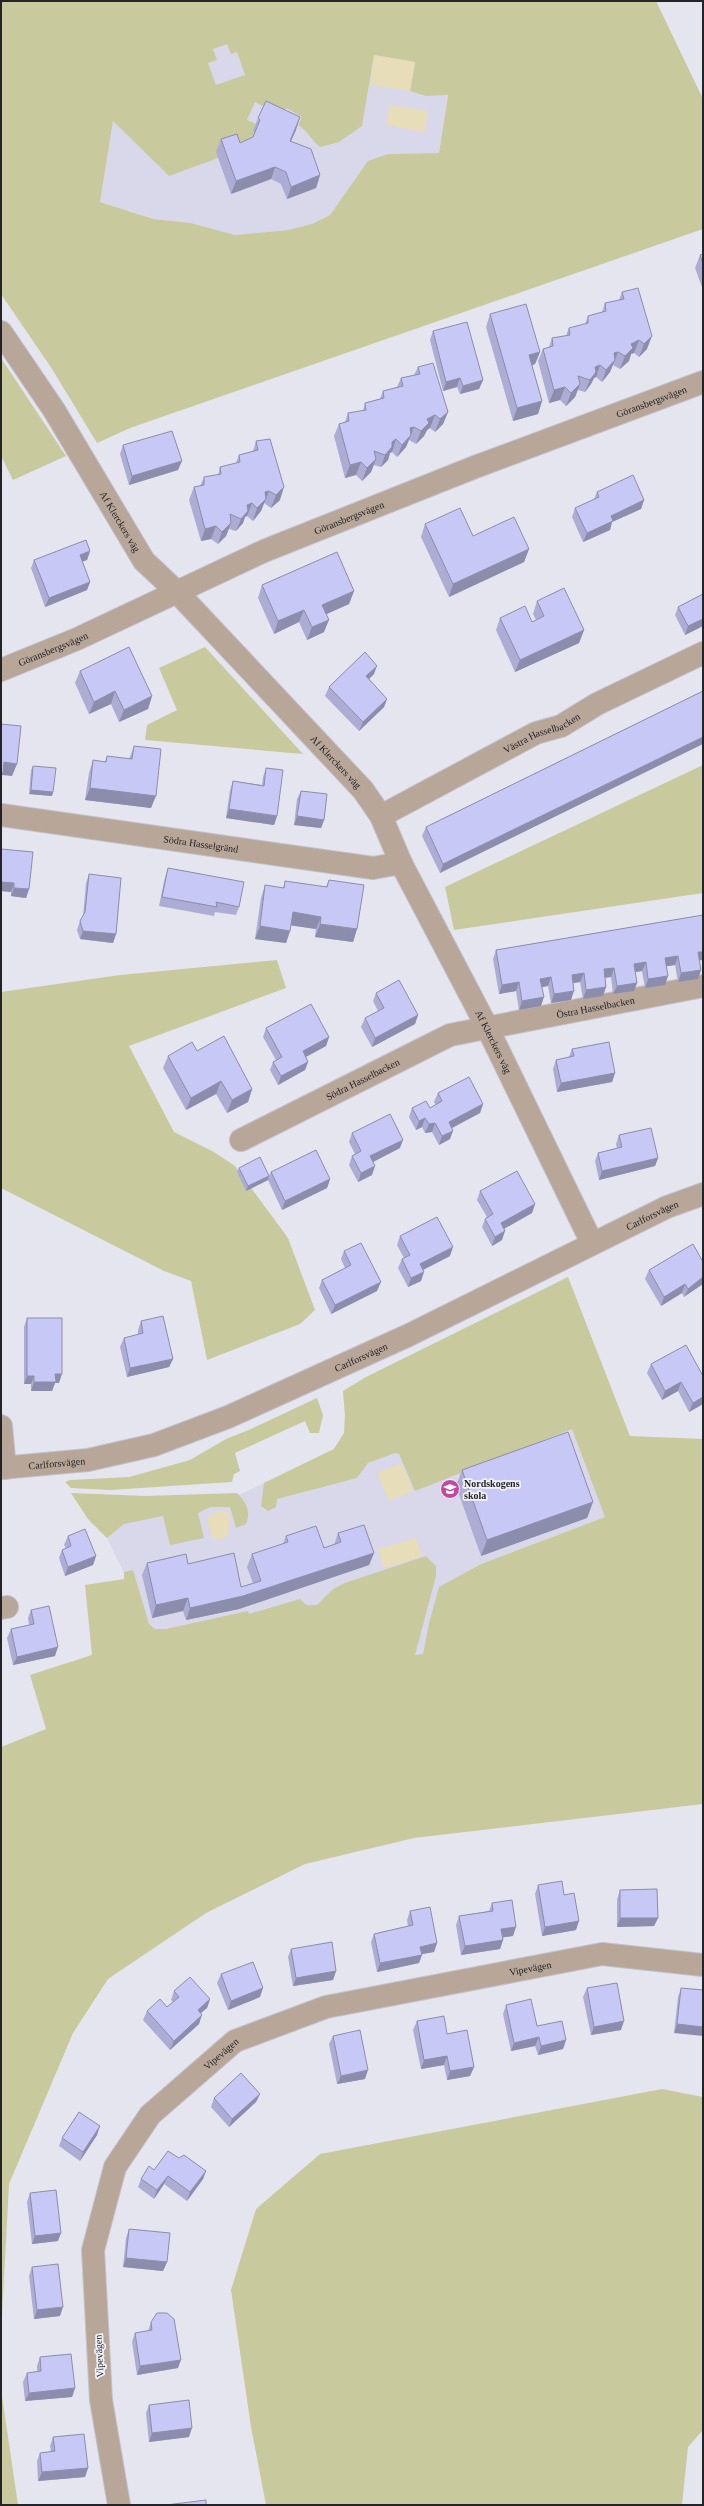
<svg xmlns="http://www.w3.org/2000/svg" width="704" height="2506" font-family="Georgia,serif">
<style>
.built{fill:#d8d8ea}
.green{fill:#c8ca9d;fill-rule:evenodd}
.sand{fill:#e7ddb8}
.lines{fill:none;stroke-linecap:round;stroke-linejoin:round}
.minor-casing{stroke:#c2c2cc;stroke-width:24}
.tertiary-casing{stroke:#c2c2cc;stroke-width:24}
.minor{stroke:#b8a699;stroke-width:22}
.tertiary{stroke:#b8a699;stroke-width:22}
.wall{fill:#acacd4}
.shaded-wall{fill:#8c8cac}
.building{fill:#c8c8f6;stroke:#8c8cac}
.labels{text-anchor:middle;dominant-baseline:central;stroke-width:3.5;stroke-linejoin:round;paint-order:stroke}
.street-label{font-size:10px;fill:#242428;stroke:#f2f2fd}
.poi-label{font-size:10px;font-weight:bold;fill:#242428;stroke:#f2f2fd;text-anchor:start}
</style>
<rect width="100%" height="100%" fill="#e5e5f0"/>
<path class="built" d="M329,41L453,59L439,153L388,154L341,200L330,215L312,224L288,230L235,235L191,223L156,219L100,202L113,120L215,85L208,63L216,60L213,49L227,43L237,52Z
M568,1277L654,1504L599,1519L481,1564L440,1587L429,1623L423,1654L151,1697L127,1579L107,1538L88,1519L80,1499L239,1495L334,1449L344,1433L345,1415L343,1391Z"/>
<path class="green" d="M1,1H656L703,99V229L130,428L97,443L52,369L1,294ZM227,44L231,54L237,52L245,75L216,85L208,63L217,60L213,49ZM374,55L415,62L410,91L426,96L448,95L439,153L388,154L368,161L330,215L312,224L288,230L235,235L191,223L154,219L100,202L113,121L169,176L218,158L248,150L256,133V124L247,120L255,102L281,115L286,108L302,117L298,125C308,131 311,140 320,147L339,142L362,126Z
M1,358L66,456L13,480L1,456Z
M205,647L303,754L145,740L147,725L177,710L159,668Z
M703,765V893L454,930L445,887Z
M277,960L286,988L129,1046L174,1132L214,1152L235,1166L288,1238L315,1310L300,1324L207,1360L191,1281L164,1271L1,1188V992L120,975Z
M568,1277L630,1436L703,1439V1804L414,1838L305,1864L206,1913L108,1979L73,2033L9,2184L1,2336V1747L46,1729L30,1675L92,1655L85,1585L124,1579V1572L133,1570L149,1624L155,1629H166L248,1611L249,1614L300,1599L306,1605H317L333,1589L345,1583L426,1556L436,1566V1576L415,1655L423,1654L429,1623L439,1587L481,1564L605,1517L572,1429L415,1491L399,1454L395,1453L368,1463L357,1478L277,1499L276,1507L268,1511L261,1506L264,1483L334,1449L344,1433L345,1415L343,1391L366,1377Z
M317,1398L323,1415L319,1433H310L305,1421L235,1453L240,1471L234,1474L232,1482L110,1490L71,1488L65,1482L70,1480L129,1477L190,1460L226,1439L251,1429Z
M71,1493L146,1496L237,1493C247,1503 251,1511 246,1524L236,1528L230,1507H210L198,1513L204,1538L170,1545L163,1516L124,1524L107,1538L88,1519Z
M662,2089L703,2097V2430L688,2447L682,2505H266L251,2427L231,2290L256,2209L320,2154Z
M1,2389L18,2505H1Z"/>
<path class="sand" d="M374,55L415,62L410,91L370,85Z
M390,105L428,111L425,132L386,125Z
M401,1463L413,1491L389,1501L377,1473Z
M221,1511L230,1513L228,1535L222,1539L212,1538L207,1519L210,1515Z
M416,1538L422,1556L384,1568L378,1549Z"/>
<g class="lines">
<g class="minor-casing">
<g id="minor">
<path id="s1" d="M1,332L54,410L144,561L177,592L363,790L381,816L401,863L487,1027L592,1243"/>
<path id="s2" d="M1,815L373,868L401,863"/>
<path id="s3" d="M381,816L536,733L561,726L597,704L703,653"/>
<path id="s4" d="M241,1140L450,1035L703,986"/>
<path d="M1,1426L5,1468"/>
<path d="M1,1608L7,1607"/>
<path id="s5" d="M119,2505L101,2400L93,2250L115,2167L150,2115L235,2041L326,2007L602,1954L703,1965"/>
</g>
</g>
<g class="tertiary-casing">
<g id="tertiary">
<path id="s6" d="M1,670L77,639L264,551L475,467L703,382"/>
<path id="s7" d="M1,1468L88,1460L154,1445L228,1417L409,1335L667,1207L703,1194"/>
</g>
</g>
<use href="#minor" class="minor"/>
<use href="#tertiary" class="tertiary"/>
</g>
<path class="wall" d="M258,118L296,130L291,141L320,175L316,188L287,199L281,184L271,179L231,194L216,152L221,139L240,143L253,137L255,132L253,131Z
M703,254V290L695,268L700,255Z
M622,292L647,349L639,357L634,353L631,354L629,361L620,369L613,365L610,372L602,382L596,377L594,378L591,384L585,392L578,390L575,397L566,406L560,400L549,403L538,361L543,349L549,347L552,338L566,336L569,328L585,324L588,316L602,312L605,303L619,300Z
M490,314L540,352L535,364L532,365L542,401L538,414L513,421L486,327Z
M433,331L483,380L479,389L460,394L457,387L443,391L430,340Z
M418,367L448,412L443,424L435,432L430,428L427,430L424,436L416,444L409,440L406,447L397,457L392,452L390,453L388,460L381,467L374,465L371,472L362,481L356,475L345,478L334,436L339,424L345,422L348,413L363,411L365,403L380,399L383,391L397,387L401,378L414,375Z
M256,441L280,500L271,508L264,503L261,511L253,521L247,516L245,517L243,523L236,531L229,529L226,536L218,544L211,539L201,541L189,500L194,487L200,486L204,477L218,475L220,467L236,463L239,455L253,451Z
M123,445L178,470L129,485L120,454Z
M597,492L644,500L641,509L612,522L610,530L583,542L572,517L575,508L594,499Z
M425,524L473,536L529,549L524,562L449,597L421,537Z
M90,551L87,560L82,561L90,582L87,590L45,607L31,568L34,560Z
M262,585L354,591L349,604L326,614L324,632L307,640L299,622L274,634L258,598Z
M703,594V626L685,635L675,615L678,607Z
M537,601L584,630L579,643L515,672L496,630L500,618L532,622L536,620L533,614Z
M80,671L152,696L148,709L119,722L111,704L89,714L75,683Z
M374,674L369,679L387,699L384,707L359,731L325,696L329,687Z
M703,691L440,873L422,836L426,827Z
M134,746L151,808L85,800L89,773L93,760L105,762L107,756L129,759Z
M33,766L53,792L52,796L29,794L31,770Z
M266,768L277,816L274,825L226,818L230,790L233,781L262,785L263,777Z
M301,791L324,820L321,828L294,825L297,799Z
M1,849L29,889L26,898L11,896V892L1,891Z
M168,868L239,907L236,915L215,912L214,916L159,906L165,877Z
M89,874L116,934L113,943L80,939L77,930L80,921L83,916L86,883Z
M329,880L357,929L353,942L315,937L316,929L291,925L290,931L286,943L255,939L261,898L265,885L283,888L285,881L326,887Z
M703,915L699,960L701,970L698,979L678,982L675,965L667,966L665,985L645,988L642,971L635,972L637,983L634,991L613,994L611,977L605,978L606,987L603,996L583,999L580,982L573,983L571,1000L551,1003L548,986L542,987L541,1006L519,1010L516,991L499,994L493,959L496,950Z
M376,993L418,1015L415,1024L372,1047L361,1027L365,1018L378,1011L373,1001Z
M266,1028L329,1037L326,1046L306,1057L308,1062L305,1070L278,1085L270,1070L273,1062L276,1060L263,1037Z
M572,1049L615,1073L612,1082L557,1092L553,1069L556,1060L569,1057Z
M197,1051L252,1089L248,1102L227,1113L216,1094L186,1110L163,1068L168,1056Z
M438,1093L483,1104L480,1113L452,1128L450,1139L439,1145L432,1132L425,1133L422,1127L416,1130L409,1117L412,1108H430L436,1105L434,1102Z
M352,1133L400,1148L373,1162L372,1175L358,1182L349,1165L352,1156L355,1154L349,1142Z
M619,1135L658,1158L655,1166L599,1180L595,1161L598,1153L617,1148L616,1144Z
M239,1168L269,1176L271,1172L330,1179L327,1188L282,1210L268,1180L246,1191L237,1172Z
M480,1191L535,1204L532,1213L504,1229L502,1240L492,1246L482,1227L485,1219L487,1217L477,1200Z
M400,1236L450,1256L423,1270L421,1281L408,1287L398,1268L402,1259L404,1258L397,1245Z
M344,1251L377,1291L331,1314L319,1288L322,1280L345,1268L341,1259Z
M703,1262L684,1297L682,1293L661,1306L645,1279L649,1270Z
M27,1318L59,1383H55L52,1391H31V1384H24V1327Z
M141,1321L173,1359L169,1367L127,1377L120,1347L124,1338L138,1335V1330Z
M651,1364L703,1376V1404L689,1412L678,1391L662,1400L647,1373Z
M462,1470L593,1502L587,1518L481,1556L456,1486Z
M338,1533L374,1553L369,1565L239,1609L186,1620L183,1611L152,1618L142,1575L147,1563L188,1564L241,1587L253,1583L247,1567L252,1554L283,1544L286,1536L324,1548L334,1545Z
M68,1536L96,1556L93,1565L65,1576L59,1558L62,1550L66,1548L64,1545Z
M31,1610L55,1656L13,1665L7,1638L11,1629L29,1625L28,1618Z
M538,1885L564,1895L576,1930L542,1936L535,1894Z
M620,1890L658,1918L654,1926L617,1927V1899Z
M492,1903L513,1936L502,1937L503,1940L500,1949L461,1955L456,1925L459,1916L489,1911Z
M410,1911L437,1943L434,1952L422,1954L419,1963L377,1972L371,1942L374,1934L408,1926L407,1920Z
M291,1949L336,1971L333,1980L293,1986L288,1957Z
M221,1974L260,1997L228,2010L217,1983Z
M587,1988L621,2030L591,2035L583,1997Z
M681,1988L703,1990L674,2033L678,1997Z
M174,1991L210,1999L207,2008L200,2013L199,2024L170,2050L143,2020L147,2011L167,2007L173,2002L171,2000Z
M506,2005L537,2026L566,2040L563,2049L538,2055L535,2046L511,2051L503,2014Z
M417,2021L447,2034L474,2067L470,2076L447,2080L444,2065L421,2069L413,2030Z
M333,2036L365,2079L337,2084L329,2044Z
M260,2094L256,2102L229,2127L211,2107L214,2098Z
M97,2135L80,2161L59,2146L62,2138Z
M179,2158L206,2171L203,2179L187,2201L164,2184L154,2199L138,2187L141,2179L154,2170Z
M30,2193L58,2241L32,2244L27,2202Z
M129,2229L167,2262L163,2271L123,2267L126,2238Z
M32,2267L60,2316L34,2319L29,2276Z
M151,2322L178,2368L137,2375L132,2342L135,2333L148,2331Z
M40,2357L75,2388L72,2397L25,2401L23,2382L27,2373L37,2372V2366Z
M149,2405L189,2437L149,2442L146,2413Z
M53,2437L88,2468L85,2477L38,2481L37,2461L40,2453L51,2452L50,2446Z"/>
<path class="shaded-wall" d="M300,117L296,130L285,154L290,141Z
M275,167L271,179L231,194L236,181Z
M320,175L316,188L287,199L291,187Z
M652,336L647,349L639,357L644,344Z
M639,340L634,353L631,354L629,361L620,369L625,356L631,344Z
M540,352L535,364L524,368L529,355Z
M618,352L610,372L602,382L606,370L614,353Z
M600,365L596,377L594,378L591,384L585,392L595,367Z
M460,378L457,387L443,391L446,382Z
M483,380L479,389L460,394L463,386Z
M580,384L575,397L566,406L571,393Z
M565,387L560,400L549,403L554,390Z
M542,401L538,414L513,421L517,408Z
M448,412L443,424L435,432L440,419Z
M435,415L430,428L427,430L424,436L416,444L421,431L427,419Z
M414,427L406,447L397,457L402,445L410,428Z
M396,439L392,452L390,453L388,460L381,467L385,455L392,442Z
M376,459L371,472L362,481L367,468Z
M182,461L178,470L129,485L132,476Z
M361,462L356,475L345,478L350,465Z
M284,487L280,500L271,508L276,495Z
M269,491L261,511L253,521L257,508L265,492Z
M644,500L641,509L612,522L610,530L583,542L587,533L611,516Z
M252,503L247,516L245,517L243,523L236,531L247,505Z
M231,523L226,536L218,544L222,532Z
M216,526L211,539L201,541L205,529Z
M529,549L524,562L449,597L453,584Z
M90,551L87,560L77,564L80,555Z
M90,582L87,590L45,607L49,598Z
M354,591L349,604L318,618L322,605Z
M304,610L299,622L274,634L278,621Z
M703,619V626L685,635L688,626Z
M329,620L324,632L307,640L312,627Z
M584,630L579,643L515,672L520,660Z
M377,666L374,674L363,685L366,676Z
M115,691L111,704L89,714L94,702Z
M152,696L148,709L119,722L124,710Z
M387,699L384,707L359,731L363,722Z
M703,737V744L440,873L443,864Z
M4,762L17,764L12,776L2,775L1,778V771Z
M90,788L156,796L151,808L85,800Z
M31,790L53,792L52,796L29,794Z
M229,809L277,816L274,825L226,818Z
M297,816L324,820L321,828L294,825Z
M1,882L14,883L11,892L1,891Z
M14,888L29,889L26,898L11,896Z
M293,912L321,917L316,929L288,925Z
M320,924L357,929L353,942L315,937Z
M260,926L290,931L286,943L255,939Z
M83,931L116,934L113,943L80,939Z
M698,952H703V960L695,961Z
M678,956L675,965L662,967L665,958Z
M646,962L642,971L631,973L634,964Z
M614,968L611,977L600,978L604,969Z
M701,970L698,979L678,982L681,973Z
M584,973L580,982L568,984L572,975Z
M668,976L665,985L645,988L648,979Z
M551,977L548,986L537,988L540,979Z
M519,982L516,991L499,994L502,985Z
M637,983L634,991L613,994L617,986Z
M606,987L603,996L583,999L586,990Z
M574,991L571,1000L551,1003L554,994Z
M544,997L541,1006L519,1010L522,1001Z
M418,1015L415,1024L372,1047L375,1038Z
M329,1037L326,1046L300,1060L303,1051Z
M308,1062L305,1070L278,1085L281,1076Z
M615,1073L612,1082L557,1092L561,1083Z
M221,1081L216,1094L186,1110L191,1098Z
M252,1089L248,1102L227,1113L232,1100Z
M483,1104L480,1113L446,1131L449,1122Z
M425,1118L422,1127L416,1130L419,1121Z
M435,1123L432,1132L425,1133L429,1124Z
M453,1131L450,1139L439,1145L442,1136Z
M403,1140L400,1148L367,1165L370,1156Z
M658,1158L655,1166L599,1180L602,1171Z
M375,1166L372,1175L358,1182L361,1173Z
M269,1176L268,1180L246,1191L248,1186Z
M330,1179L327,1188L282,1210L285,1201Z
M535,1204L532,1213L498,1232L501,1223Z
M505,1231L502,1240L492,1246L495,1237Z
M453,1247L450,1256L417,1273L420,1264Z
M424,1272L421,1281L408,1287L411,1278Z
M703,1277V1284L684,1297L688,1289Z
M381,1282L377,1291L331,1314L335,1305Z
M685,1284L682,1293L661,1306L664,1297Z
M173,1359L169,1367L127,1377L130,1368Z
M55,1374H62L59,1383H55L52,1391H31L34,1382Z
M27,1376H34L31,1384H24Z
M681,1382L678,1391L662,1400L665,1391Z
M703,1397V1404L689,1412L693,1403Z
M593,1502L587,1518L481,1556L487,1540Z
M374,1553L369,1565L239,1609L186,1620L190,1608Z
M96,1556L93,1565L65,1576L68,1567Z
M188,1598L183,1611L152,1618L156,1605Z
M58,1647L55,1656L13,1665L17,1657Z
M620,1918H658L654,1926L617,1927Z
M579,1921L576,1930L542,1936L545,1927Z
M516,1927L513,1936L498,1938L501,1929Z
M503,1940L500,1949L461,1955L465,1946Z
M437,1943L434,1952L417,1955L420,1947Z
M422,1955L419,1963L377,1972L380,1963Z
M336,1971L333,1980L293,1986L296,1978Z
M263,1988L260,1997L228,2010L231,2001Z
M210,1999L207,2008L194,2019L198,2010Z
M202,2015L199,2024L170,2050L174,2041Z
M624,2021L621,2030L591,2035L594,2027Z
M677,2024L703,2027V2036L674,2033Z
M539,2037L535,2046L511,2051L514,2043Z
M566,2040L563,2049L538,2055L541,2046Z
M447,2056L444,2065L421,2069L424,2060Z
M474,2067L470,2076L447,2080L450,2071Z
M368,2070L365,2079L337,2084L341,2076Z
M260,2094L256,2102L229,2127L232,2119Z
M100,2126L97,2135L80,2161L83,2152Z
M206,2171L203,2179L187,2201L190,2192Z
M168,2176L164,2184L154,2199L157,2190Z
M61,2233L58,2241L32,2244L35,2236Z
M126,2258L167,2262L163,2271L123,2267Z
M63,2307L60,2316L34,2319L37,2310Z
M181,2360L178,2368L137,2375L140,2366Z
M75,2388L72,2397L25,2401L29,2393Z
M192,2428L189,2437L149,2442L152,2433Z
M88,2468L85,2477L38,2481L42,2472Z"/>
<path class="building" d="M266,101L300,117L290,141L311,149L320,175L291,187L286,172L275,167L236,181L221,139L237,134L240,143L253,137L260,120L258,118Z
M703,254V264L700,255Z
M638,288L652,336L644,344L639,340L631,344L633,348L625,356L618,352L614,353L615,360L606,370L600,365L595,367L596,372L590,380L578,376L580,384L571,393L565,387L554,390L543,349L553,346L552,338L570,335L569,328L588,323V316L606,311L605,303L624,299L622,292Z
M526,304L540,352L529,355L542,401L517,408L490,314Z
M467,322L483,380L463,386L460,378L446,382L433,331Z
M433,363L448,412L440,419L435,415L427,419L429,423L421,431L414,427L410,428L411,435L402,445L396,439L392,442V447L385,455L374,451L376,459L367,468L361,462L350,465L339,424L349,421L348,413L366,410L365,403L384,398L383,391L403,386L401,378L420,374L418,367Z
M172,431L182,461L132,476L123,445Z
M270,439L284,487L276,495L269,491L265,492L266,499L257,508L252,503L247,505L248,511L241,519L230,514L231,523L222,532L216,526L205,529L194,487L204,485V477L221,474L220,467L240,462L239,455L258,450L256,441Z
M633,475L644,500L611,516L613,521L587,533L575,508L599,497L597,492Z
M460,508L473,536L514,517L529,549L453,584L425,524Z
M86,540L90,551L80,555L90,582L49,598L34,560Z
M337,552L354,591L322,605L329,620L312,627L304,610L278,621L262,585Z
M564,588L584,630L520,660L500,618L525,606L532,622L544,616L537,601Z
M703,594V619L688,626L678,607Z
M129,647L152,696L124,710L115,691L94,702L80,671Z
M365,652L377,666L366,676L387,699L363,722L329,687Z
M703,691V737L443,864L426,827Z
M1,724L21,726L17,764L4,762L3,773H1Z
M134,746L161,749L156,796L90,788L93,760L106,762L107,756L132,759Z
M33,766L56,768L53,792L31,790Z
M266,768L283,770L277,816L229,809L233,781L264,786Z
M301,791L327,794L324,820L297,816Z
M1,849L33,852L29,889L14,888V883L1,882Z
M168,868L244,882L239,907L216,902L217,907L162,897Z
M89,874L121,878L116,934L83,931L80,921L85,912Z
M329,880L364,885L357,929L320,924L321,917L293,912L290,931L260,926L265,885L284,888L285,881L327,887Z
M703,915V952H698L701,970L681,973L678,956L665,958L668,976L648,979L646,962L634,964L637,983L617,986L614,968L604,969L606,987L586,990L584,973L572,975L574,991L554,994L551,977L540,979L544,997L522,1001L519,982L502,985L496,950Z
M399,980L418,1015L375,1038L365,1018L384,1008L376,993Z
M311,1004L329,1037L303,1051L308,1062L281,1076L273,1062L282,1057L266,1028Z
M224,1036L252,1089L232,1100L221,1081L191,1098L168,1056L192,1042L197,1051Z
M609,1042L615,1073L561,1083L556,1060L574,1056L572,1049Z
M469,1077L483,1104L449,1122L453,1131L442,1136L435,1123L429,1124L425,1118L419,1121L412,1108L426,1101L430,1108L442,1101L438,1093Z
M390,1114L403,1140L370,1156L375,1166L361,1173L352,1156L361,1151L352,1133Z
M651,1128L658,1158L602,1171L598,1153L622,1147L619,1135Z
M316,1150L330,1179L285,1201L271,1172Z
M260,1157L269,1176L248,1186L239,1168Z
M517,1171L535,1204L501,1223L505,1231L495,1237L485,1219L493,1214L480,1191Z
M437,1217L453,1247L420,1264L424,1272L411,1278L402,1259L410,1255L400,1236Z
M361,1243L381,1282L335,1305L322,1280L351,1265L344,1251Z
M693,1244L703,1262V1277L688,1289L685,1284L664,1297L649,1270Z
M163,1316L173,1359L130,1368L124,1338L143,1333L141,1321Z
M27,1318H62V1374H55L56,1382H34V1376H27Z
M686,1345L703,1376V1397L693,1403L681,1382L665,1391L651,1364Z
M568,1432L593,1502L487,1540L462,1470Z
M364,1525L374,1553L243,1596L190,1608L188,1598L156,1605L147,1563L186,1554L188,1564L234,1553L241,1587L261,1581L252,1554L288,1542L286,1536L316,1526L324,1548L341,1542L338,1533Z
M85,1529L96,1556L68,1567L62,1550L71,1546L68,1536Z
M49,1606L58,1647L17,1657L11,1629L34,1624L31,1610Z
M562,1881L564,1895L574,1893L579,1921L545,1927L538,1885Z
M657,1889L658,1918H620V1890Z
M512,1900L516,1927L501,1929L503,1940L465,1946L459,1916L493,1911L492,1903Z
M430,1907L437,1943L420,1947L422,1955L380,1963L374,1934L413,1925L410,1911Z
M332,1942L336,1971L296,1978L291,1949Z
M253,1962L263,1988L231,2001L221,1974Z
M190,1977L210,1999L198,2010L202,2015L174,2041L147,2011L160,1999L167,2007L179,1997L174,1991Z
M617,1983L624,2021L594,2027L587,1988Z
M681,1988L703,1990V2027L677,2024Z
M531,1999L537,2026L562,2021L566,2040L541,2046L539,2037L514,2043L506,2005Z
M444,2016L447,2034L467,2030L474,2067L450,2071L447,2056L424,2060L417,2021Z
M360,2030L368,2070L341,2076L333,2036Z
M241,2073L260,2094L232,2119L214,2098Z
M79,2112L100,2126L83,2152L62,2138Z
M168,2151L179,2158L184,2155L206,2171L190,2192L168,2176L157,2190L141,2179L149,2166L154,2170Z
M56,2190L61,2233L35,2236L30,2193Z
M129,2229L170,2233L167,2262L126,2258Z
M58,2264L63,2307L37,2310L32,2267Z
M157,2313H167L174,2319L181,2360L140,2366L135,2333L152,2330L151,2322Z
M71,2354L75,2388L29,2393L27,2373L41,2371L40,2357Z
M189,2400L192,2428L152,2433L149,2405Z
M84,2434L88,2468L42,2472L40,2453L55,2451L53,2437Z
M206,2500V2505H166Z"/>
<defs>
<g id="school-disc" transform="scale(1)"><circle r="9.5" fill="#c14aa0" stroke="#f2f2fd"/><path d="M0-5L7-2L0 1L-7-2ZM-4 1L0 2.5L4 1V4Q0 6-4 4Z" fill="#fff"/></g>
</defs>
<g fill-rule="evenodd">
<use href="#school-disc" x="450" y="1489"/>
</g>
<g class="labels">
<g class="street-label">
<text stroke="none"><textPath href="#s6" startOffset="704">Göransbergsvägen</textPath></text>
<text stroke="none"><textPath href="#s6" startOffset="380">Göransbergsvägen</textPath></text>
<text stroke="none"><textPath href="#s1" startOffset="224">Af Klerckers väg</textPath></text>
<text stroke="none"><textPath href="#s6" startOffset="56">Göransbergsvägen</textPath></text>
<text stroke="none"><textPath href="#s3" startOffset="181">Västra Hasselbacken</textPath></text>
<text stroke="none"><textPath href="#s1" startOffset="548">Af Klerckers väg</textPath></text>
<text stroke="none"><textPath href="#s2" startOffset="202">Södra Hasselgränd</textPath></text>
<text stroke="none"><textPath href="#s4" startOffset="382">Östra Hasselbacken</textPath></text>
<text stroke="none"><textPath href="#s1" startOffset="871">Af Klerckers väg</textPath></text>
<text stroke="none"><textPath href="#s4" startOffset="136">Södra Hasselbacken</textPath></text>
<text stroke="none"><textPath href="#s7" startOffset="704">Carlforsvägen</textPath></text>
<text stroke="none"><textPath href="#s7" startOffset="380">Carlforsvägen</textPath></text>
<text stroke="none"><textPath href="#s7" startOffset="56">Carlforsvägen</textPath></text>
<text stroke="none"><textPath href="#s5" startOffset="823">Vipevägen</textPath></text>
<text stroke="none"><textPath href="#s5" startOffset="499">Vipevägen</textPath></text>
<text transform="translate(99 2356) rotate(-93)">Vipevägen</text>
</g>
<g class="poi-label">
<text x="464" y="1483">Nordskogens<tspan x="464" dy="12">skola</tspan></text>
</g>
</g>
<rect width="704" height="2506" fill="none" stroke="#242428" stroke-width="4"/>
</svg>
